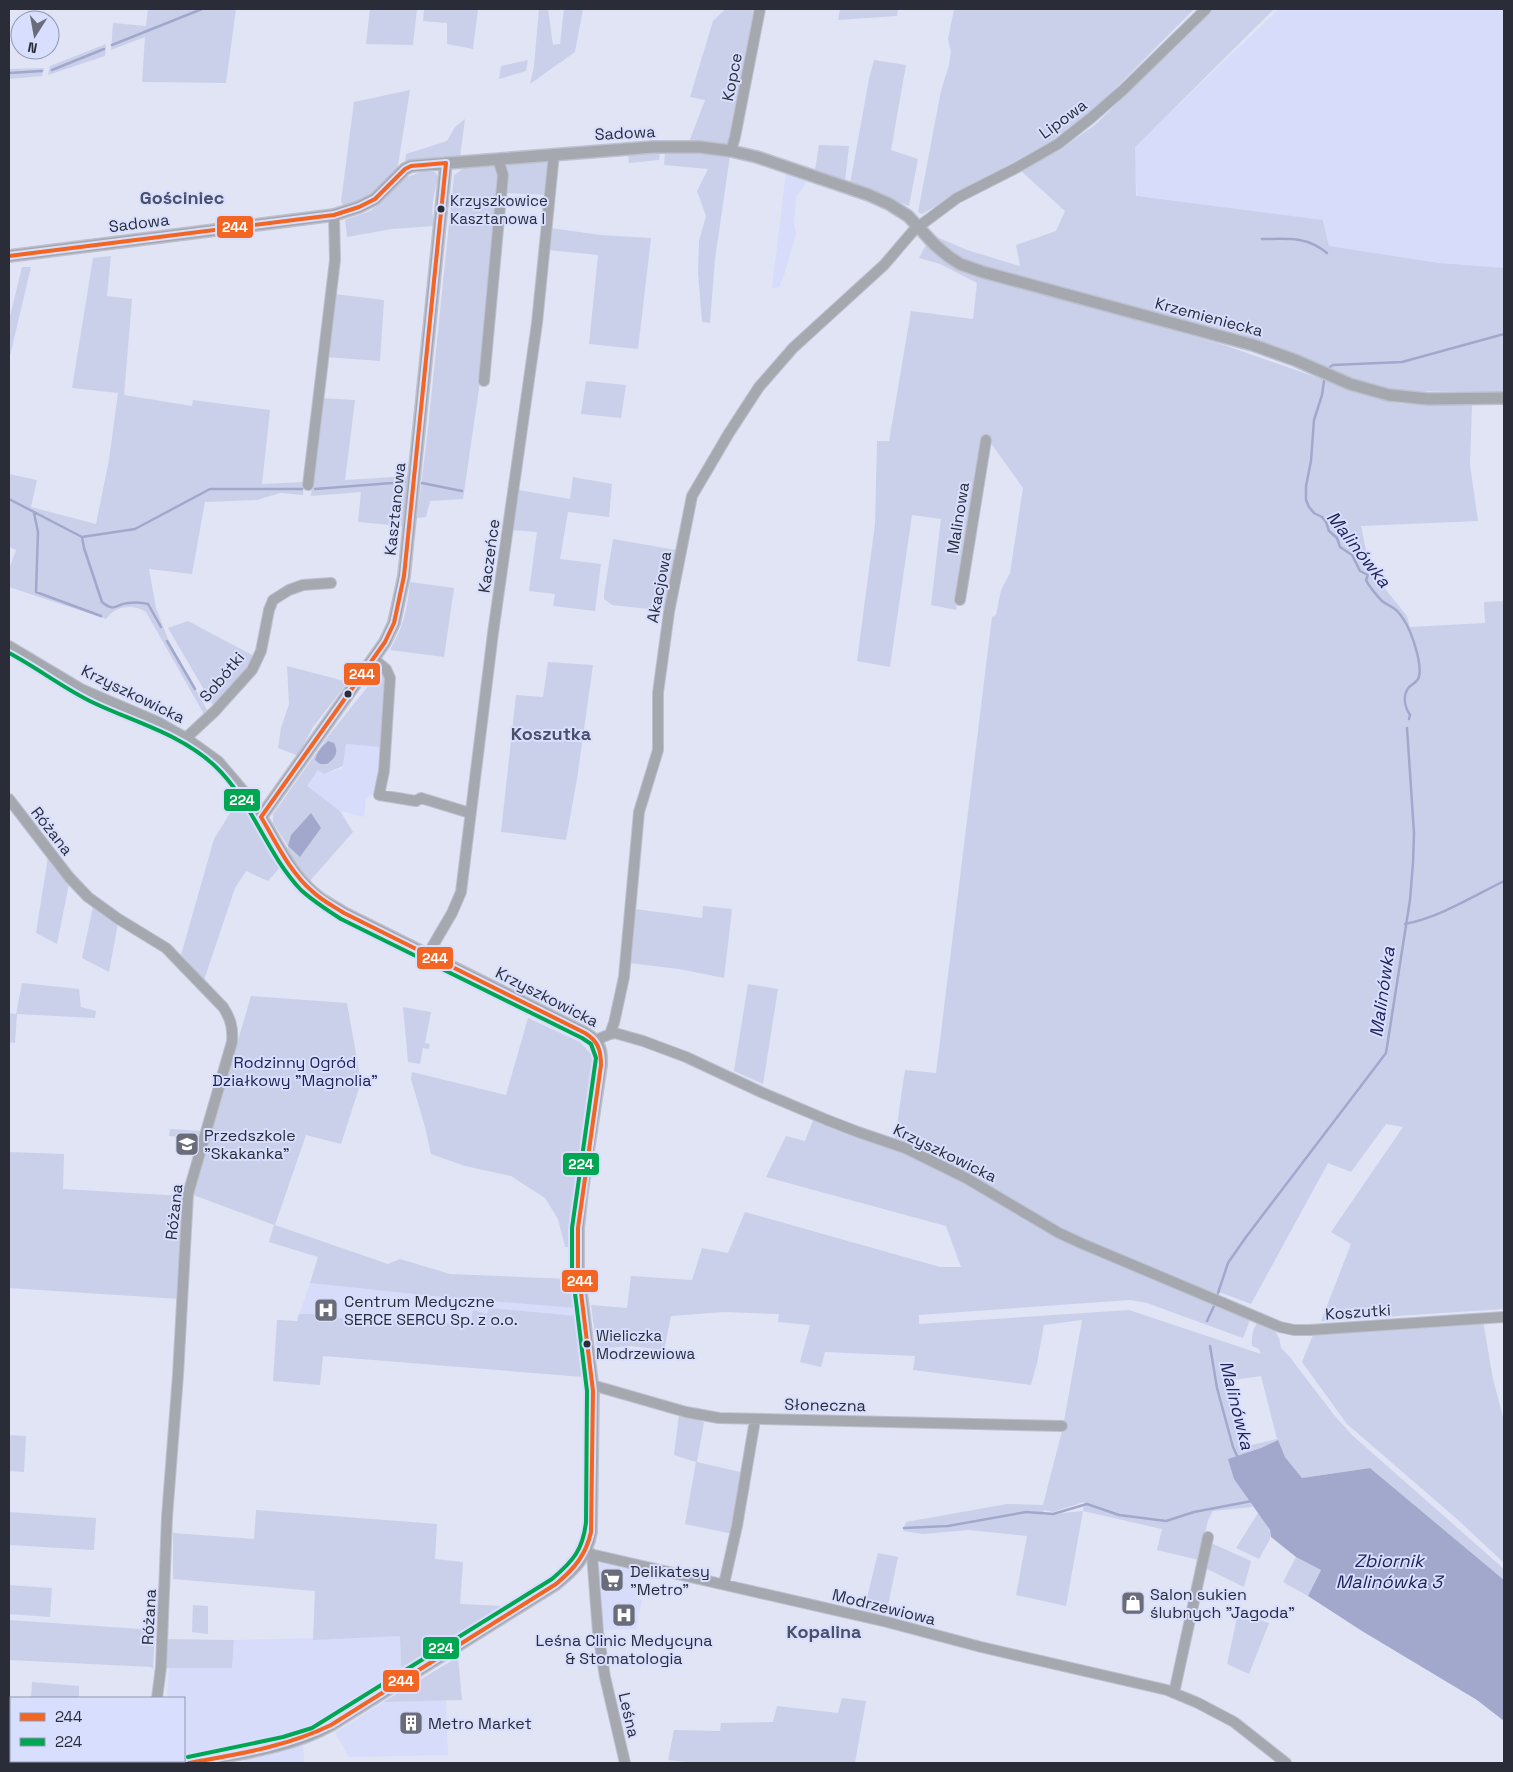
<svg xmlns="http://www.w3.org/2000/svg" width="1513" height="1772" font-family="'Space Grotesk',sans-serif">
<style>
.built{fill:#d6dcf9}
.green{fill:#cad0ea;fill-rule:evenodd}
.water{fill:#a2a8cc}
.lines{fill:none;stroke-linecap:round;stroke-linejoin:round}
.stream{stroke:#a2a8cc;stroke-width:2.5}
.minor-casing{stroke:#bdc0ce;stroke-width:12}
.tertiary-casing{stroke:#bdc0ce;stroke-width:14}
.minor{stroke:#a6a8b0;stroke-width:10}
.tertiary{stroke:#a6a8b0;stroke-width:11}
.bus-1-casing{stroke:#d7defe;stroke-width:8}
.bus-2-casing{stroke:#d7defe;stroke-width:8}
.bus-1{stroke:#f26522;stroke-width:4}
.bus-2{stroke:#00a651;stroke-width:4}
.bus-dot{fill:#2a2c38;stroke:#d7defe;stroke-width:2}
.labels{text-anchor:middle;dominant-baseline:central;stroke-width:4;stroke-linejoin:round;paint-order:stroke}
.bus-label{font-size:15px;fill:#2a2c38;stroke:#d7defe;text-anchor:start}
.street-label{font-size:16px;fill:#2a2c38;stroke:#d7defe}
.park-label{font-size:16px;fill:#202359;stroke:#d7defe}
.poi-label{font-size:16px;fill:#2a2c38;stroke:#d7defe;text-anchor:start}
.neighbourhood-label{font-size:18px;font-weight:bold;fill:#4a4f6a;stroke:#d7defe}
.water-label{font-size:18px;font-style:italic;fill:#202359;stroke:#d7defe}
.line-badge{stroke:#d7defe;stroke-width:2}
.badge-label{font-size:14px;text-anchor:middle;font-weight:bold;fill:#fff}
</style>
<rect width="100%" height="100%" fill="#e0e4f5"/>
<path class="built" d="M1279,9H1504V268L1438,264L1329,246L1324,220L1137,198L1134,147Z
M786,173L808,180L796,197L794,223L796,234L784,275L779,287L772,288Z
M346,744L381,747L376,792L366,798L364,817L340,811L306,786L318,770L324,774L343,768Z
M310,1283L452,1298L575,1308L581,1344L297,1321Z
M600,1561L642,1571L637,1598L642,1600L636,1629L602,1630L597,1572Z
M400,1636L401,1668L301,1731L184,1757V1698H161L167,1697L169,1668H232L234,1640Z
M446,1700L448,1755L349,1757L335,1733L383,1702Z
M303,1745L304,1763H244V1758Z"/>
<path class="green" d="M148,9H236L226,83L142,82L145,37L111,50L113,23L146,26Z
M370,9H417L413,45L366,44Z
M424,9H478L473,49L447,44V23L423,21Z
M539,9H548L553,45L560,44L564,9H583L575,52L530,84L534,66Z
M725,9H755L728,144L689,142L705,100L690,97L713,21Z
M840,9H898L897,16L838,20Z
M954,9H1194L1090,114L1051,141L922,214L918,212L941,91L949,65L951,52L948,39Z
M1213,9H1274L1135,147L1136,196L1323,220L1329,246L1438,263L1504,268V392L1393,391L1339,376L1315,362L1241,334L971,264L950,251L932,235L967,250L1020,266L1016,245L1056,231L1065,211L1020,170L1058,151L1095,125Z
M106,44L105,56L48,75L50,66Z
M528,60L526,71L499,79L501,66Z
M874,60L906,65L891,150L918,159L909,206L850,184L869,79Z
M44,68L42,76L9,79V69Z
M410,90L397,171L375,194L345,207L341,202L354,102Z
M465,119L460,157L405,165L406,154L447,141L455,127Z
M819,145L849,146L845,182L815,170Z
M660,153L659,160L629,163L628,155Z
M665,153H697L730,156L715,259L710,323L702,322L698,273L699,241L706,216L697,191L708,169L664,165Z
M551,161L548,195L502,193L504,165Z
M497,166L500,176L482,368L463,499L430,501L426,517L417,518L427,438L454,175L464,168Z
M424,171L435,172L439,178C433,194 430,210 435,226L392,229L347,237L345,220L370,211L384,200L404,178Z
M550,228L601,235L651,238L638,349L589,344L598,255L548,250Z
M926,245L963,271L1224,345L1333,383L1401,404L1472,405L1470,465L1478,521L1361,526L1370,570L1407,616L1410,627L1485,623L1484,602L1504,601V1309L1321,1321L1351,1244L1331,1232L1403,1127L1386,1124L1351,1172L1328,1163L1251,1304L1222,1293H1212L1067,1234L950,1166L895,1138L905,1070L936,1073L992,617L996,615L1001,590L1010,573L1023,488L985,435L956,610L931,605L941,519L912,515L890,667L857,661L875,524L877,441H889L911,311L973,319L977,283L940,264L919,258Z
M111,256L107,296L132,299L124,395L192,406L193,400L270,410L262,484L304,482L303,495L280,493L257,500L205,502L192,574L149,569L156,608L168,639L208,712L205,716L146,612C134,604 115,605 106,619L9,587V569L16,550L9,547V474L37,480L31,507L96,524L109,460L118,393L72,388L93,258Z
M22,267H31L9,360V320Z
M335,294L384,300L380,361L326,357Z
M586,381L626,385L621,418L581,414Z
M321,398L355,400L345,480L409,476L402,526L358,522L361,492L311,496Z
M573,477L612,484L609,517L568,512L560,559L601,564L595,611L553,606L555,594L529,591L537,532L513,530L519,490L570,499Z
M613,539L676,550L664,608L658,610L612,605L604,599V594Z
M410,582L454,588L444,657L390,650C404,625 407,611 410,582Z
M188,621L254,656L248,668L214,707L168,628Z
M548,662L593,665L577,779L566,840L501,832L516,695L543,697Z
M287,666L348,682L313,727L304,744L307,747L299,756L278,748L281,728L289,704Z
M377,669L383,672L385,683L381,747L346,744L343,766L324,774L318,770L307,786L340,811L353,832L309,882L286,851L288,846L273,823V814L329,735L369,685Z
M240,797L283,864L268,881L246,871L235,888L204,980L181,955L214,839Z
M48,857L69,884L57,944L36,933Z
M703,906L732,909L724,978L679,969L629,963L635,909L702,918Z
M93,907L118,923L109,972L82,958Z
M22,983L79,989L81,1007L96,1011L95,1018L17,1014L15,1043L9,1042V1013L16,1014Z
M748,984L778,989L763,1084L734,1071Z
M251,996L347,1003L361,1082L341,1144L306,1135L275,1225L388,1264L400,1259L450,1274L571,1279L575,1308L452,1298L310,1283L318,1257L269,1242L274,1225L193,1195Z
M403,1007L431,1012L425,1043L430,1044L429,1049L423,1048L420,1064L408,1062Z
M528,1018L580,1042L595,1059C585,1121 573,1184 570,1247H565L558,1219L545,1198L511,1176L465,1166L431,1154L425,1127L411,1079L412,1072L506,1095Z
M814,1118L864,1139L904,1151L1031,1218L1249,1316V1323L1243,1338L1147,1303L1130,1300L919,1315V1324L1129,1310L1261,1354L1259,1349L1252,1346C1251,1338 1253,1326 1259,1321L1273,1328L1279,1338L1281,1348L1289,1356L1334,1415L1352,1435L1504,1569V1580L1370,1468L1302,1478L1285,1457L1277,1440L1261,1448L1246,1496L1253,1507L1213,1511L1208,1520L1199,1560L1157,1550L1162,1529L1083,1511L1066,1606L1016,1595L1027,1536L969,1530L923,1534L903,1531L906,1522L1007,1504L1043,1505L1063,1427L1082,1320L1044,1325L1037,1363L1031,1385L913,1370L915,1356L825,1352L821,1367L800,1362L810,1325L778,1322L779,1314L724,1312L671,1316L664,1350L630,1346L597,1349L591,1305L627,1308L631,1276L692,1280L702,1248L728,1253L745,1212L940,1267H961L946,1226L766,1177L786,1136L805,1141ZM1261,1376L1277,1439L1243,1447L1226,1381ZM1084,1502L1083,1511L1043,1515L1044,1510L1053,1512Z
M170,1129L201,1131L197,1144H191L192,1138L169,1136Z
M9,1152L64,1154L63,1189L184,1196L179,1299L9,1288Z
M489,1308L577,1316L583,1377L323,1356L320,1385L273,1381L277,1320L297,1321L299,1314H311L383,1324L385,1318L471,1325L473,1310L487,1314Z
M1483,1321L1493,1379L1504,1421V1563L1457,1519L1347,1424L1302,1362L1313,1335Z
M679,1414L704,1422L697,1462L749,1474L733,1534L685,1524L696,1462L674,1455Z
M9,1435L26,1436L24,1472L9,1471Z
M256,1510L437,1524L435,1559L463,1562L460,1604L505,1606L401,1668L400,1636L313,1640L315,1591L173,1579V1533L254,1539Z
M9,1512L96,1518L94,1550L9,1545Z
M1258,1513C1276,1537 1273,1533 1259,1559L1236,1548Z
M1211,1543L1251,1561L1244,1587L1205,1568Z
M878,1553L898,1557L886,1615L864,1610Z
M1296,1557L1321,1570L1308,1596L1283,1582Z
M9,1585L52,1588L50,1617L9,1614Z
M193,1605L208,1606V1634L192,1632Z
M1238,1613L1269,1623L1249,1674L1227,1664Z
M9,1620L155,1630L153,1669L151,1667L9,1660Z
M165,1639L234,1640L232,1668H164Z
M458,1657L462,1700L383,1702Z
M32,1682L79,1686V1698H31Z
M842,1698L866,1701L855,1763H693L668,1760L674,1730L720,1731L721,1723L773,1722L777,1706L838,1713Z
M9,1743H11V1761H74V1763H9Z"/>
<path class="water" d="M328,741L334,743C339,753 335,758 327,764H320L315,760C317,751 322,747 328,741Z
M311,813L321,828L300,857L288,846L291,835Z
M1278,1440L1285,1457L1302,1478L1370,1468L1504,1580V1721L1477,1700L1362,1631L1308,1596L1321,1570L1296,1557L1271,1537L1270,1530L1234,1479L1228,1459L1261,1448Z"/>
<g class="lines">
<path class="stream" d="M112,45L202,9
M52,70L104,49
M9,73L42,71
M1262,239C1288,239 1306,236 1327,253
M1330,367L1333,365L1402,362L1504,334
M1324,381L1322,395L1314,420L1311,461L1306,486V500L1309,507L1314,513L1322,517L1326,522L1329,531L1337,538L1340,547L1352,555L1360,571L1368,575L1366,580C1368,585 1378,597 1382,601C1387,605 1394,607 1398,612C1409,624 1414,640 1418,657C1419,662 1421,674 1418,679C1416,682 1412,685 1409,687C1402,696 1405,707 1410,715L1409,719
M422,483L462,491
M315,489L405,482
M9,499L82,537L135,529L210,489H302
M34,513L38,532L36,592L101,616
M82,537L84,548L102,602C115,613 115,604 128,603C135,602 141,602 148,604L161,627
M167,641L195,689
M1405,924C1440,917 1472,897 1504,881
M1217,1296L1228,1263L1246,1237L1386,1053L1410,900L1413,863L1414,833L1407,728
M1207,1321L1214,1306
M1210,1346L1217,1388L1233,1447L1238,1458
M904,1528L948,1526L1026,1512L1053,1514L1087,1504L1119,1515L1166,1521L1194,1512L1252,1501"/>
<g class="minor-casing">
<path id="minor" d="M731,151L735,137L760,9
M484,381L503,175L498,159
M308,485L335,260L334,215
M960,600L986,440
M9,646L81,689L158,722L186,738L218,761L247,795L261,817
M374,659L386,669L390,678L384,771L379,795L416,801L421,798L470,813
M186,738L215,711L252,670L261,651L269,610L273,600L289,590L303,585L331,583
M9,799L69,877L88,897L117,918L166,948L223,1007C231,1019 233,1028 232,1042L188,1194L178,1375L167,1517L161,1667L157,1698
M428,954L452,913L461,892L493,633L537,323L554,154
M610,1034L614,1023L624,977L639,812L658,750V693L669,612L692,496L729,433L759,387L793,348L884,265L914,230L957,198L1016,168L1058,144L1091,118L1123,90L1206,9
M596,1040L610,1034L615,1033L643,1041L686,1057L763,1093L827,1120L858,1132L905,1148L966,1178L1059,1233L1083,1244L1280,1327L1294,1330H1310L1504,1317
M592,1385L686,1412L719,1418L1062,1426
M586,1553L887,1622L981,1647L1167,1690L1198,1703L1234,1722L1286,1763
M592,1554L598,1632L605,1677L625,1763
M724,1584L737,1526L755,1420
M1174,1693L1208,1537
M156,1761V1763"/>
</g>
<g class="tertiary-casing">
<path id="tertiary" d="M9,256L334,215L359,207L375,199L405,169L411,166L653,147H700L731,151L757,157L869,195L889,204L908,216L935,245L948,256L960,264L983,272L1253,345L1295,360L1350,384L1389,395L1428,399L1504,398
M189,1763C235,1754 291,1748 331,1725L556,1584C576,1568 586,1558 591,1532L593,1391L578,1268V1228L582,1191L601,1065C602,1048 599,1041 585,1033L344,913C337,908 328,904 321,899C293,879 278,845 261,817L385,642L394,623L404,576L446,163"/>
</g>
<use href="#minor" class="minor"/>
<use href="#tertiary" class="tertiary"/>
<g class="bus-1-casing">
<path id="bus-1" d="M9,256L334,215L359,207L375,199L405,169L411,166L446,163
M261,817L385,642L394,623L404,576L446,163
M189,1763C238,1754 286,1747 331,1725L556,1584C574,1569 586,1555 591,1532L593,1391L578,1268V1228L601,1065C601,1050 598,1041 585,1033L344,913C333,906 321,900 312,891C289,871 276,842 261,817"/>
</g>
<g class="bus-2-casing">
<path id="bus-2" d="M9,653C38,668 64,689 94,703C134,722 181,734 215,766C252,801 266,853 301,890C313,901 327,910 341,919L582,1038L591,1044L596,1058L572,1228V1269L587,1391L586,1522C583,1550 573,1561 552,1579L312,1728L283,1737L188,1757"/>
</g>
<use href="#bus-1" class="bus-1"/>
<use href="#bus-2" class="bus-2"/>
</g>
<defs>
<g id="school-square" transform="scale(1.25)"><rect x="-9" y="-9" width="18" height="18" rx="4" fill="#6a6c7a" stroke="#d7defe"/><path d="M0-5L7-2L0 1L-7-2ZM-4 1L0 2.5L4 1V4Q0 6-4 4Z" fill="#fff"/></g>
<g id="hospital-square" transform="scale(1.25)"><rect x="-9" y="-9" width="18" height="18" rx="4" fill="#6a6c7a" stroke="#d7defe"/><path d="M-5-5h3v3.5h4V-5h3V5h-3V1.5h-4V5h-3Z" fill="#fff"/></g>
<g id="supermarket-square" transform="scale(1.25)"><rect x="-9" y="-9" width="18" height="18" rx="4" fill="#6a6c7a" stroke="#d7defe"/><path d="M-6-5.5h2.5l.6 2H6L4.5 2H-2.5L-4.4-4H-6ZM-1.5 3.2a1.3 1.3 0 1 0 .1 0ZM3 3.2a1.3 1.3 0 1 0 .1 0Z" fill="#fff"/></g>
<g id="shop-square" transform="scale(1.25)"><rect x="-9" y="-9" width="18" height="18" rx="4" fill="#6a6c7a" stroke="#d7defe"/><path d="M-5-2.5h2.3a2.7 3.5 0 0 1 5.4 0H5L5.5 6h-11ZM-1.5-2.5h3a1.5 2.3 0 0 0-3 0Z" fill="#fff"/></g>
<g id="building-square" transform="scale(1.25)"><rect x="-9" y="-9" width="18" height="18" rx="4" fill="#6a6c7a" stroke="#d7defe"/><path d="M-4-6H4V6H1V3H-1V6H-4ZM-2.5-4.3h1.7v1.8h-1.7ZM.8-4.3h1.7v1.8H.8ZM-2.5-1h1.7V.8h-1.7ZM.8-1h1.7V.8H.8Z" fill="#fff"/></g>
</defs>
<g fill-rule="evenodd">
<use href="#school-square" x="187" y="1144"/>
<use href="#hospital-square" x="326" y="1310"/>
<use href="#supermarket-square" x="612" y="1580"/>
<use href="#shop-square" x="1133" y="1603"/>
<use href="#hospital-square" x="624" y="1615"/>
<use href="#building-square" x="411" y="1723"/>
</g>
<g class="bus-dot">
<circle cx="441" cy="209" r="4.5"/>
<circle cx="348" cy="694" r="4.5"/>
<circle cx="587" cy="1344" r="4.5"/>
</g>
<g class="labels">
<g class="bus-label">
<text x="450" y="200">Krzyszkowice<tspan x="450" dy="18">Kasztanowa I</tspan></text>
<text x="596" y="1335">Wieliczka<tspan x="596" dy="18">Modrzewiowa</tspan></text>
</g>
<g class="street-label">
<text transform="translate(732 77) rotate(-79)">Kopce</text>
<text transform="translate(1063 119) rotate(-36)">Lipowa</text>
<text transform="translate(625 133) rotate(-3)">Sadowa</text>
<text transform="translate(139 223) rotate(-7)">Sadowa</text>
<text transform="translate(1209 317) rotate(15)">Krzemieniecka</text>
<text transform="translate(395 509) rotate(-84)">Kasztanowa</text>
<text transform="translate(958 518) rotate(-81)">Malinowa</text>
<text transform="translate(489 556) rotate(-82)">Kaczeńce</text>
<text transform="translate(659 587) rotate(-79)">Akacjowa</text>
<text transform="translate(222 677) rotate(-50)">Sobótki</text>
<text transform="translate(133 694) rotate(26)">Krzyszkowicka</text>
<text transform="translate(52 831) rotate(52)">Różana</text>
<text transform="translate(547 997) rotate(27)">Krzyszkowicka</text>
<text transform="translate(945 1153) rotate(26)">Krzyszkowicka</text>
<text transform="translate(174 1212) rotate(-84)">Różana</text>
<text transform="translate(1358 1312) rotate(-4)">Koszutki</text>
<text transform="translate(825 1405) rotate(1)">Słoneczna</text>
<text transform="translate(884 1607) rotate(14)">Modrzewiowa</text>
<text transform="translate(149 1617) rotate(-87)">Różana</text>
<text transform="translate(629 1715) rotate(77)">Leśna</text>
</g>
<g class="park-label">
<text x="295" y="1062">Rodzinny Ogród<tspan x="295" dy="18">Działkowy "Magnolia"</tspan></text>
</g>
<g class="poi-label">
<text x="204" y="1135">Przedszkole<tspan x="204" dy="18">"Skakanka"</tspan></text>
<text x="344" y="1301">Centrum Medyczne<tspan x="344" dy="18">SERCE SERCU Sp. z o.o.</tspan></text>
<text x="630" y="1571">Delikatesy<tspan x="630" dy="18">"Metro"</tspan></text>
<text x="1150" y="1594">Salon sukien<tspan x="1150" dy="18">ślubnych "Jagoda"</tspan></text>
<text x="624" y="1640" text-anchor="middle">Leśna Clinic Medycyna<tspan x="624" dy="18">&amp; Stomatologia</tspan></text>
<text x="428" y="1723">Metro Market</text>
</g>
<g class="neighbourhood-label">
<text x="182" y="197">Gościniec</text>
<text x="551" y="733">Koszutka</text>
<text x="824" y="1631">Kopalina</text>
</g>
<g class="water-label">
<text transform="translate(1359 549) rotate(52)">Malinówka</text>
<text transform="translate(1382 992) rotate(-82)">Malinówka</text>
<text transform="translate(1237 1405) rotate(76)">Malinówka</text>
<text x="1389" y="1560">Zbiornik<tspan x="1389" dy="21">Malinówka 3</tspan></text>
</g>
</g>
<g class="line-badge">
<rect x="216" y="215" width="38" height="24" rx="5" fill="#f26522"/>
<rect x="343" y="662" width="38" height="24" rx="5" fill="#f26522"/>
<rect x="223" y="788" width="38" height="24" rx="5" fill="#00a651"/>
<rect x="416" y="946" width="38" height="24" rx="5" fill="#f26522"/>
<rect x="562" y="1152" width="38" height="24" rx="5" fill="#00a651"/>
<rect x="561" y="1269" width="38" height="24" rx="5" fill="#f26522"/>
<rect x="422" y="1636" width="38" height="24" rx="5" fill="#00a651"/>
<rect x="382" y="1669" width="38" height="24" rx="5" fill="#f26522"/>
</g>
<g class="badge-label">
<text x="235" y="232">244</text>
<text x="362" y="679">244</text>
<text x="242" y="805">224</text>
<text x="435" y="963">244</text>
<text x="581" y="1169">224</text>
<text x="580" y="1286">244</text>
<text x="441" y="1653">224</text>
<text x="401" y="1686">244</text>
</g>
<rect width="1513" height="1772" fill="none" stroke="#2a2c38" stroke-width="20"/>
<rect x="10" y="1697" width="175" height="65" fill="#d7defe" stroke="#9297af"/>
<rect x="20" y="1713" width="25" height="8" fill="#f26522" stroke="#9297af"/>
<text x="55" y="1722" font-size="15" fill="#2a2c38">244</text>
<rect x="20" y="1738" width="25" height="8" fill="#00a651" stroke="#9297af"/>
<text x="55" y="1747" font-size="15" fill="#2a2c38">224</text>
<g transform="translate(35 35) rotate(191)"><circle r="24" fill="#d7defe" stroke="#9297af"/>
<path d="M0-4L9 19L0 12L-9 19Z" fill="#6a6c7a"/>
<text y="-8" font-size="14" font-weight="bold" text-anchor="middle" fill="#2a2c38">N</text>
</g>
</svg>
